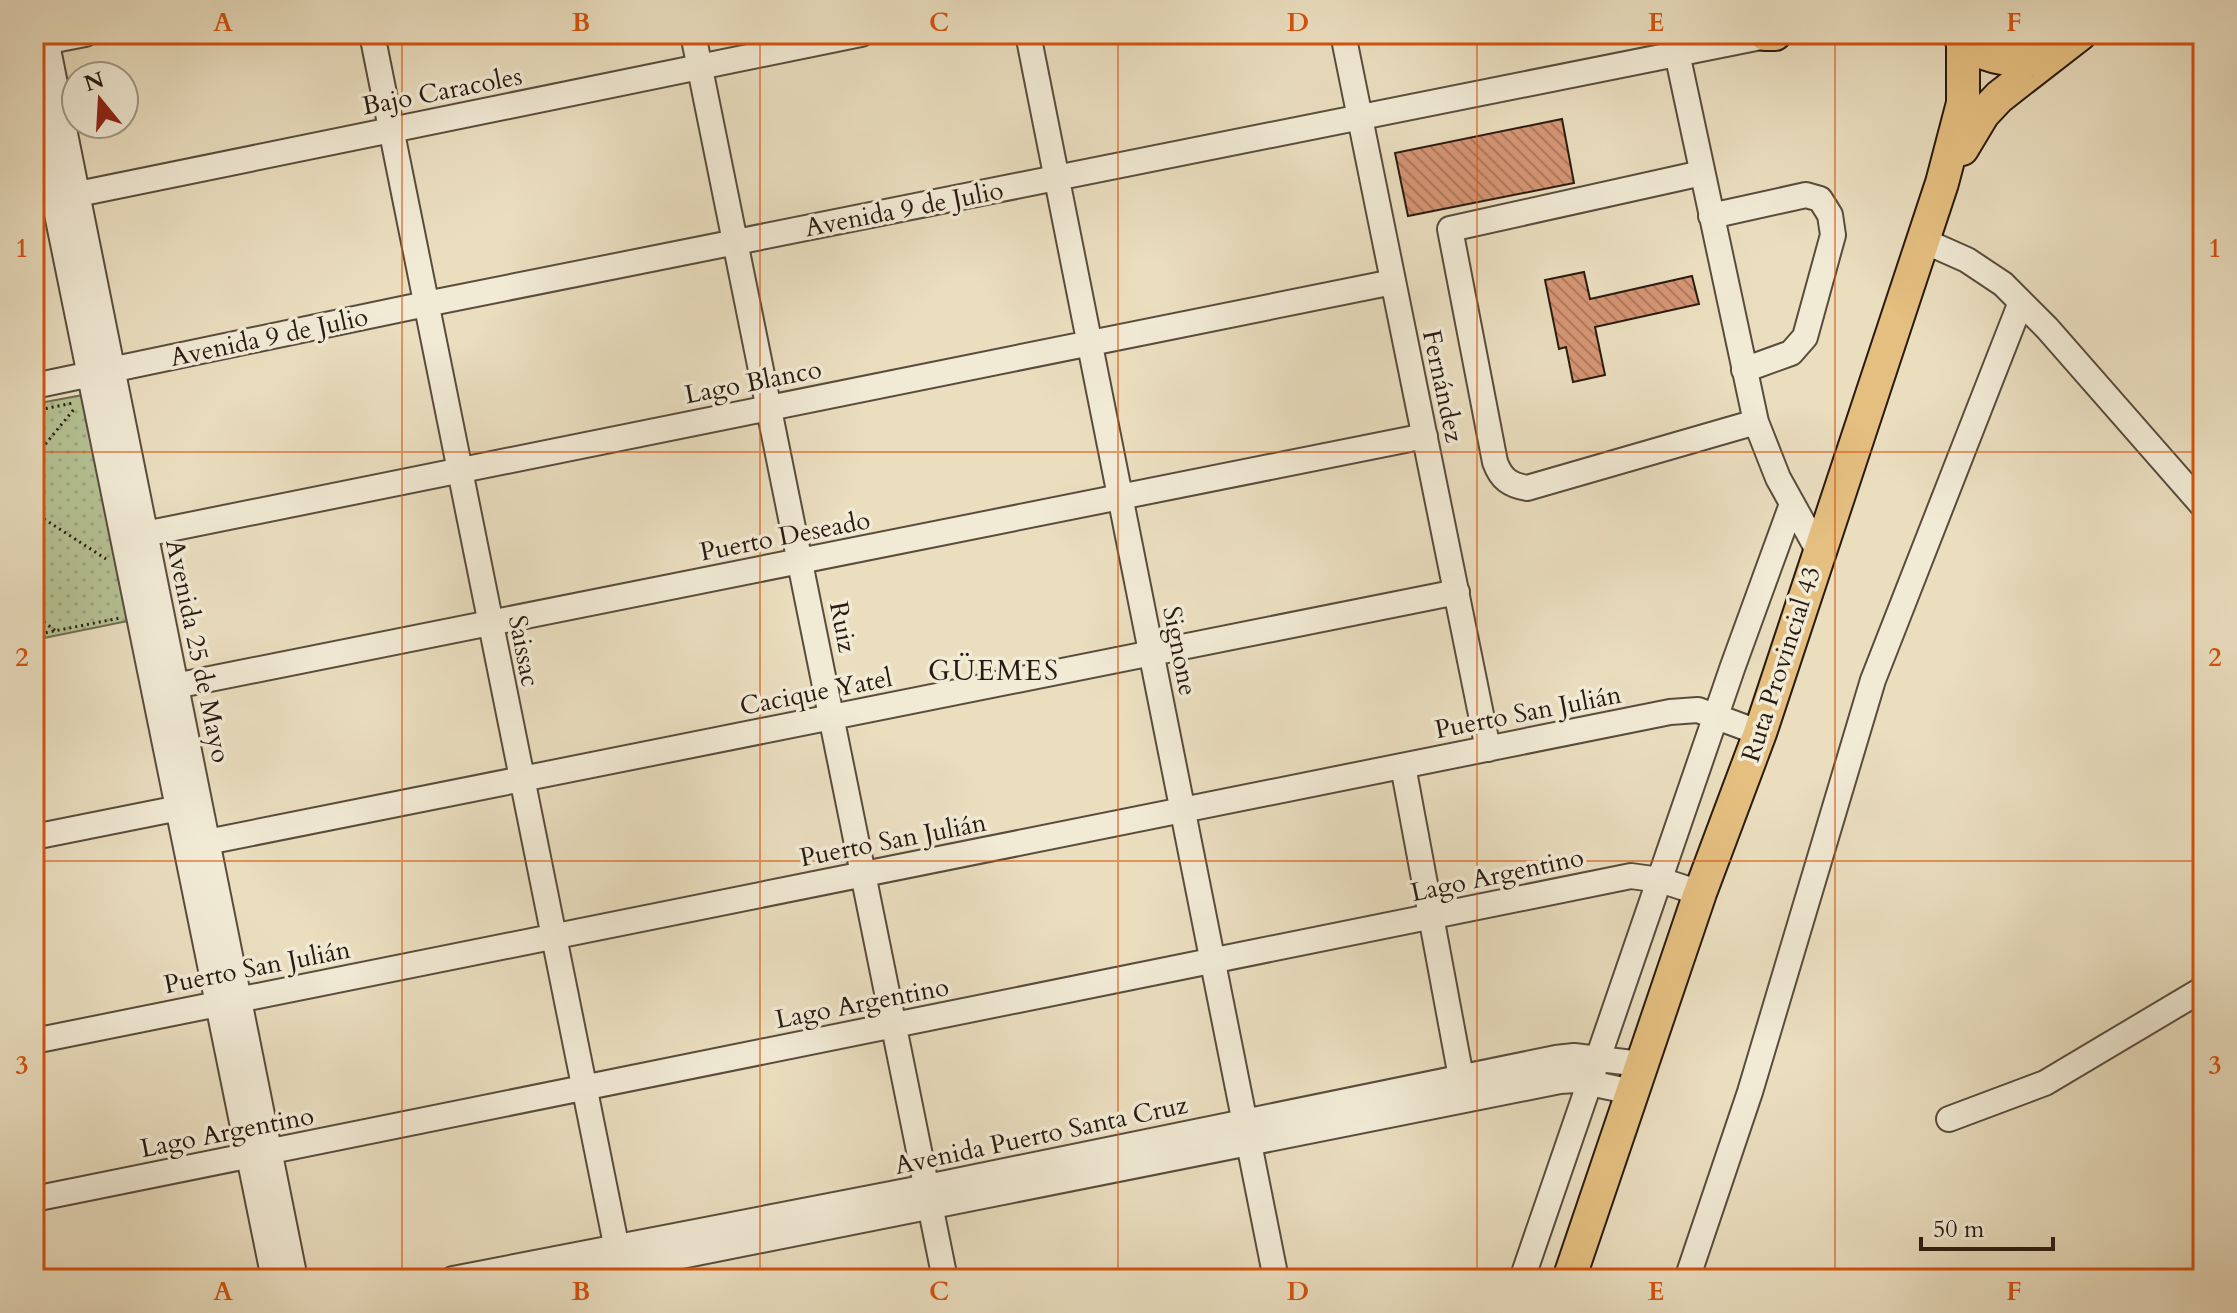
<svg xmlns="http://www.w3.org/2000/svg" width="2237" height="1313" font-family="Cardo,serif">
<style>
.green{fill:url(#green-dots);stroke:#6f6e53;stroke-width:2}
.building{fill:url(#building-back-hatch);stroke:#291b12;stroke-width:2}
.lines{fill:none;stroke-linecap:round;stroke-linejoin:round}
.minor-casing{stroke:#594c3d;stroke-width:28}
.major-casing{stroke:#291b12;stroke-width:36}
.path{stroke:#291b12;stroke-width:3;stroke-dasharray:2 4;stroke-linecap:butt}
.minor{stroke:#f1ead5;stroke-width:24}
.major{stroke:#e5bf80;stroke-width:32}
.grid{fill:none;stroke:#d5530d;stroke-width:2;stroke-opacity:0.55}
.labels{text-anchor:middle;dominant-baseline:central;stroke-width:7;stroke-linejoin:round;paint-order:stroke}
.street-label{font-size:26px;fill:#291b12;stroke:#f1ead5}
.neighbourhood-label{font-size:28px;letter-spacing:2px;fill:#291b12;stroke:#f1ead5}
.neatline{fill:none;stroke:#d5530d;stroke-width:3}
.grid-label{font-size:26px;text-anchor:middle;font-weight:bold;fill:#d5530d}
</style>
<defs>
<pattern id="green-dots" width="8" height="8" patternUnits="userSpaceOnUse" patternTransform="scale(2)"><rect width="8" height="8" fill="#b5c294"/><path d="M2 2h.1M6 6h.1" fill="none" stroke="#9ca67f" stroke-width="1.8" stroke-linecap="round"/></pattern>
<pattern id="building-back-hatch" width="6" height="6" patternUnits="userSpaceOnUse" patternTransform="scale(2)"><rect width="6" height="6" fill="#d59574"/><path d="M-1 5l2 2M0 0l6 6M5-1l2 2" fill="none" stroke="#ad795e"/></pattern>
</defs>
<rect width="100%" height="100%" fill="#eadebf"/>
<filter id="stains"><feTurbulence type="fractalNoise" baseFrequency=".0025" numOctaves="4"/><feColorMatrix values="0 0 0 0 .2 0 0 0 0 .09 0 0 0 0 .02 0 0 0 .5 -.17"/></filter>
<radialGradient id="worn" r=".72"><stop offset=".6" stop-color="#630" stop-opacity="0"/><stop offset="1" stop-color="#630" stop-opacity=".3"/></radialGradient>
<path class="green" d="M1974,34H2060L2028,50Z
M83,395L128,621L34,640V404Z"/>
<path class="building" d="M1562,119L1574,183L1408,216L1395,153Z
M1584,272L1590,299L1692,276L1699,304L1595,327L1605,375L1573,382L1566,347L1559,349L1545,280Z"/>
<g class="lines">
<g class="minor-casing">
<path id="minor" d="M45,34L295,1279
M372,34L623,1279
M693,34L945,1279
M1028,34L1276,1279
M1343,34L1488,749
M34,44L85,34
M1677,53L1756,422L1778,478L1819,552
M34,101L274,1279
M1702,173L1450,229L1495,462C1501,479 1510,485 1527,488L1756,422
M34,203L861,34
M1711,216L1806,195L1820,199L1830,215L1833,235L1805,337L1791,353L1744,370
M1922,240L1967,260L2003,284L2047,328L2203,506
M34,386L426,304L1766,36
M125,538L1393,282
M155,690L1425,436
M1403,766L1461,1077
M34,837L179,808
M187,846L1457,592
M34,1041L1670,712L1698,710L1760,733
M1949,1119L2045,1083L2203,989
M34,1199L1631,876L1660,880L1700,893
M453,1279L927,1187L1556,1058L1574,1056L1641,1064
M566,1279L1560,1081L1576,1080L1632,1092
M1522,1279L1733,666L1792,504
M1687,1279L1750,1092L1873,680L2021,302"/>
</g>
<g class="major-casing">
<path id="major" d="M1765,34H1775
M1959,34L1963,43C1991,59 2015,63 2046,57
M1962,149L1983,114L1999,97L2080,34
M1569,1279L1700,893L1760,733L1942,183L1963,103V43"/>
</g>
<path class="path" d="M34,411L73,403
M34,458L75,408
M44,519L106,559
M34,615L56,631
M34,635L120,618"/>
<use href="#minor" class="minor"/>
<use href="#major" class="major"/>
</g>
<path class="grid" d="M402,34V1279M760,34V1279M1118,34V1279M1477,34V1279M1835,34V1279M34,452H2203M34,861H2203"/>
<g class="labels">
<g class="street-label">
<text transform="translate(442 91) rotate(-11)">Bajo Caracoles</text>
<text transform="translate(904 209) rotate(-11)">Avenida 9 de Julio</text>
<text transform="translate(269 337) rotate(-12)">Avenida 9 de Julio</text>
<text transform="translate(753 382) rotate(-11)">Lago Blanco</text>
<text transform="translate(1443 386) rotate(78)">Fernández</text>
<text transform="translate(785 536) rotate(-11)">Puerto Deseado</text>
<text transform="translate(843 627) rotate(79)">Ruiz</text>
<text transform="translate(198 651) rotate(78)">Avenida 25 de Mayo</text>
<text transform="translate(524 651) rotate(79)">Saissac</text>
<text transform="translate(1180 651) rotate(79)">Signone</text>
<text transform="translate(1781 664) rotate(-72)">Ruta Provincial 43</text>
<text transform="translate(816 692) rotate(-11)">Cacique Yatel</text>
<text transform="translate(1528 712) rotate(-11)">Puerto San Julián</text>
<text transform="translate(893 840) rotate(-11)">Puerto San Julián</text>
<text transform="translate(1497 875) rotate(-12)">Lago Argentino</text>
<text transform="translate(257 967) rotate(-11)">Puerto San Julián</text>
<text transform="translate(862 1003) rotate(-11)">Lago Argentino</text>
<text transform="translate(227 1132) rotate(-11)">Lago Argentino</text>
<text transform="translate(1041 1135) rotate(-12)">Avenida Puerto Santa Cruz</text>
</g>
<g class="neighbourhood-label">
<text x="994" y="671">GÜEMES</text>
</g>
</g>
<rect width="2237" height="1313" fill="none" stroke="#eadebf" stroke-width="88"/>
<g transform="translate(100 100) rotate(342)"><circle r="38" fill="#f1ead5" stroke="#a19787" stroke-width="2"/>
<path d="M0-6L14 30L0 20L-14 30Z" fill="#8f2418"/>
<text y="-12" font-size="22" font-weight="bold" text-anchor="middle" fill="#291b12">N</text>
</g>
<path d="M1921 1237v12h132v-12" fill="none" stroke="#291b12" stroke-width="4"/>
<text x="1933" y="1237" font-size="24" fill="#291b12" stroke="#f1ead5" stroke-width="6" paint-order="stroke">50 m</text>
<rect x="44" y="44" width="2149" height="1225" class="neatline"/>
<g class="grid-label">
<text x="223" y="31">A</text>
<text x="581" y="31">B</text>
<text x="939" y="31">C</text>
<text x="1298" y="31">D</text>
<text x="1656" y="31">E</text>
<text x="2014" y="31">F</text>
<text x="22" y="257">1</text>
<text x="2215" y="257">1</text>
<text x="22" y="666">2</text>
<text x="2215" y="666">2</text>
<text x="22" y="1074">3</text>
<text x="2215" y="1074">3</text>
<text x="223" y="1300">A</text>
<text x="581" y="1300">B</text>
<text x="939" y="1300">C</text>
<text x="1298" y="1300">D</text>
<text x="1656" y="1300">E</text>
<text x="2014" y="1300">F</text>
</g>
<rect width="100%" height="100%" filter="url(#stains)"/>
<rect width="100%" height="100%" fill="url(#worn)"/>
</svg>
